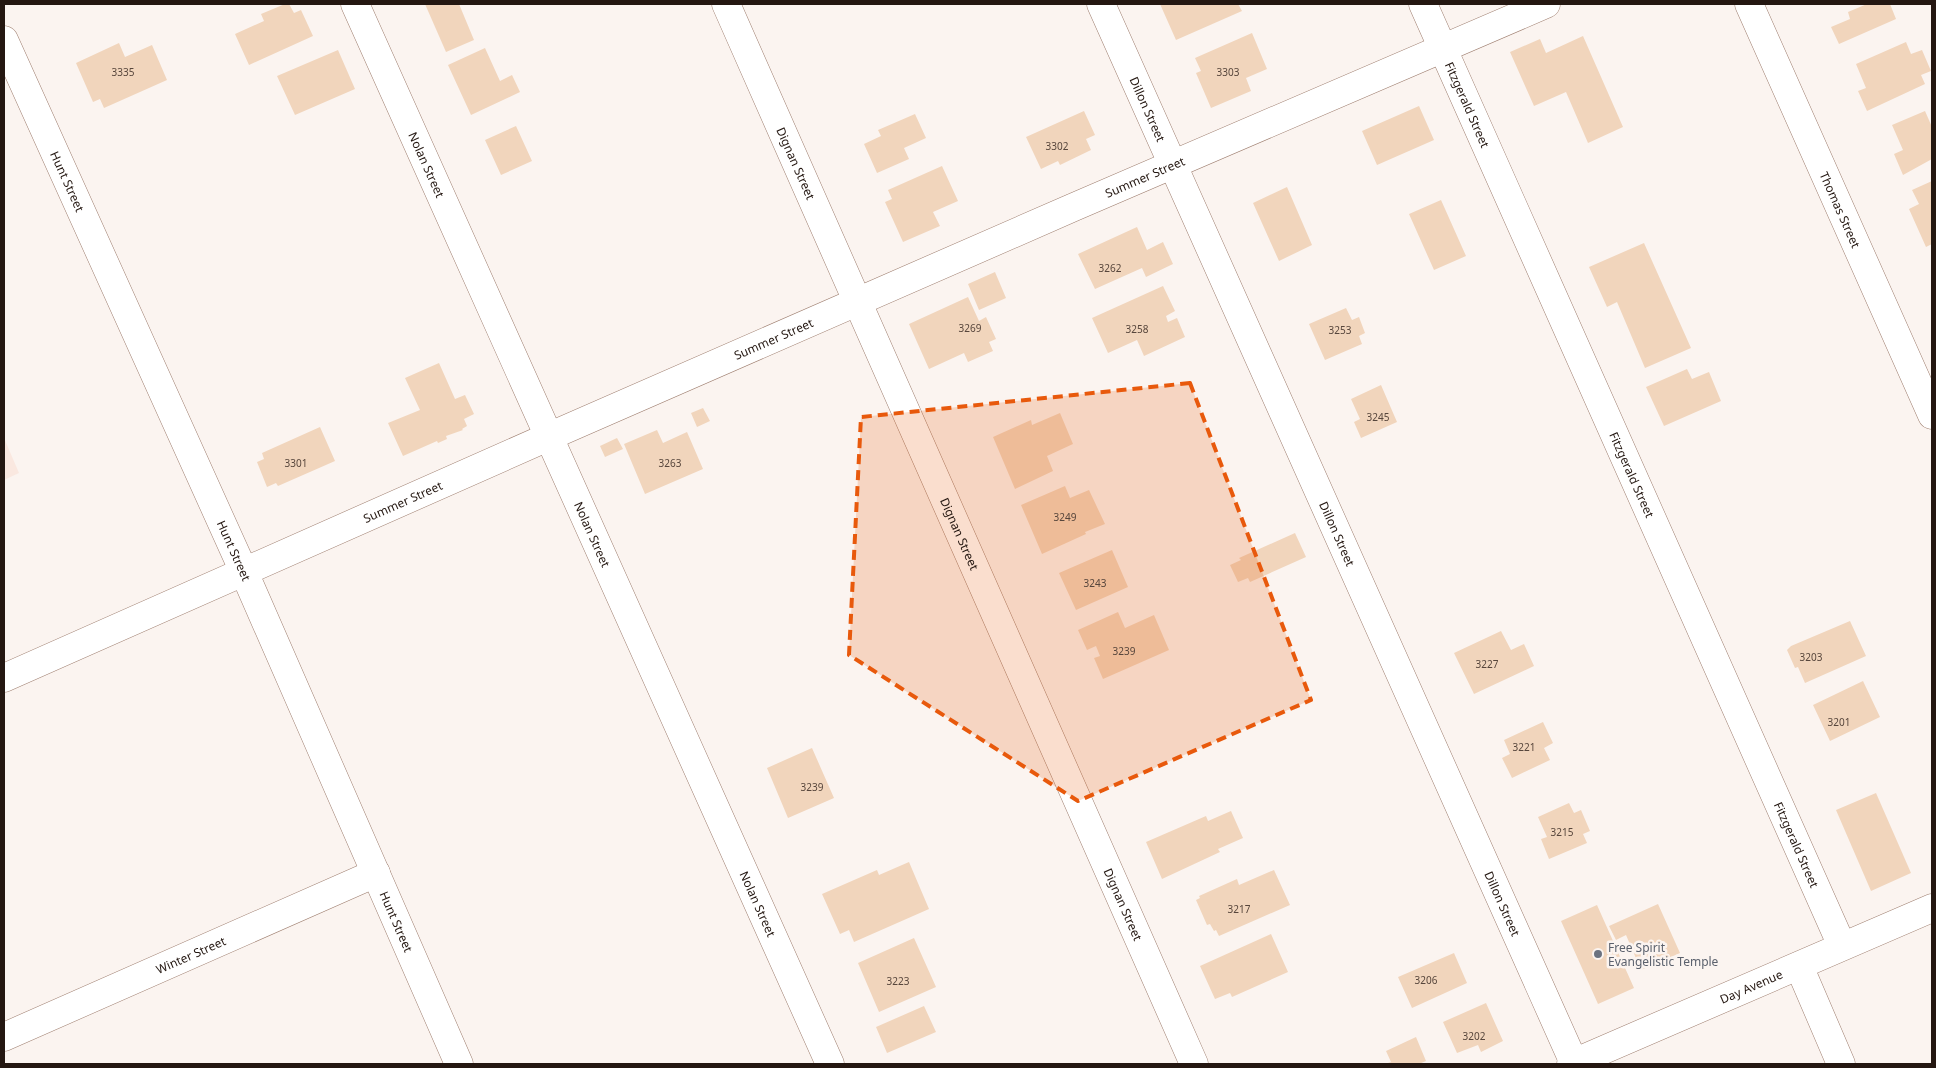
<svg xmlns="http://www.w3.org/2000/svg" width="1936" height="1068" font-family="'Noto Sans',sans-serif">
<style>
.built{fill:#fae8e0}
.building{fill:#f1d5bc}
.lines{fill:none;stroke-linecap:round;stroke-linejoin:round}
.minor-casing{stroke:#9f7f70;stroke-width:29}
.minor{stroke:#fff;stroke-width:28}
.marked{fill:#e8590c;fill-opacity:0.2;stroke:#e8590c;stroke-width:4;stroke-dasharray:10 6;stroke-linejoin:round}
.worship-dot{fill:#6b7280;stroke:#fbf4f0;stroke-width:2}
.labels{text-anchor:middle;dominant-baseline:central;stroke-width:5;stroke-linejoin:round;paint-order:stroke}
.number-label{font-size:10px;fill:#57463c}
.street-label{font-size:12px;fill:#241711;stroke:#fbf4f0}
.worship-label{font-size:12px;fill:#5b616d;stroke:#fbf4f0;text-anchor:start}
</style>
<rect width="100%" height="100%" fill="#fbf4f0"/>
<path class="built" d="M4,438L19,473L4,480Z"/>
<path class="building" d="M285,4H289L294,13L301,10L313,36L249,65L235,34L264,21L261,14Z
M425,4H459L474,40L446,52Z
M1160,4H1238L1242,11L1176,40Z
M1867,4H1890L1896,19L1839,44L1831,27L1850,19L1848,12Z
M1252,33L1267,69L1246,78L1251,91L1211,108L1196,73L1201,71L1195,58Z
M1583,36L1623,127L1588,143L1566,92L1534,106L1510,52L1540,39L1546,53Z
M1906,42L1911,54L1922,50L1931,71L1921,75L1925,84L1867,111L1858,91L1866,88L1856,64Z
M119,43L125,57L152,45L167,80L104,108L100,99L93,102L76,63Z
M485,48L500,81L512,75L520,92L471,115L448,65Z
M338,50L355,89L295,115L277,76Z
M1419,106L1434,140L1377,165L1362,131Z
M1084,111L1095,135L1086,139L1091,150L1060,165L1058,161L1041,169L1026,137Z
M1925,111L1932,127V159L1903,175L1894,154L1903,150L1892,125Z
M915,114L926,138L904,148L909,159L877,173L864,144L881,136L878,130Z
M516,126L532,161L501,175L485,140Z
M942,166L958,201L933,212L940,226L903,242L885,202L892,199L888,190Z
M1932,181V244L1926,247L1909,209L1919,204L1912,190Z
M1287,187L1312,245L1279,261L1253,203Z
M1441,200L1466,256L1434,270L1409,214Z
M1137,227L1147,250L1163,242L1173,264L1146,277L1142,268L1095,289L1078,254Z
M1644,243L1691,348L1645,368L1617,302L1607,307L1589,267Z
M995,272L1006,298L979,310L968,284Z
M1163,286L1175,311L1166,316L1168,322L1177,318L1185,337L1144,356L1137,340L1108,353L1092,318Z
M968,297L979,321L986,317L996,339L989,342L993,351L968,362L964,353L929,369L909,324Z
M1346,308L1352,320L1359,317L1365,333L1359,336L1362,344L1325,360L1309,324Z
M439,363L455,399L465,395L474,414L464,419L467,426L462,429L463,430L446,436L447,439L438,443L437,441L403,456L388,423L420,410L405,378Z
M1687,369L1692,379L1709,372L1721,401L1664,426L1646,387Z
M1381,385L1397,422L1361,438L1354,422L1360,419L1351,399Z
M703,408L710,421L697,427L691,413Z
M1060,413L1073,444L1047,456L1053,471L1015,489L993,437L1031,420L1032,425Z
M320,427L335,461L278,486L276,483L267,487L257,462L264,459L262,453Z
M657,430L663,443L687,432L703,469L645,494L624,444Z
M617,438L623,449L605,457L600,446Z
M1065,486L1070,498L1089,490L1105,524L1085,532L1086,534L1042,554L1021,505Z
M1295,533L1306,557L1250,582L1248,578L1238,582L1230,565L1241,560L1239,558Z
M1112,550L1128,587L1076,610L1059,573Z
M1118,612L1125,628L1154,615L1169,650L1103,679L1094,658L1100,656L1096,646L1087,650L1078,630Z
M1850,621L1866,656L1805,683L1798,667L1795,668L1787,650L1791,646Z
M1501,631L1511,650L1524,644L1534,666L1474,694L1454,653Z
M1863,681L1880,717L1830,741L1813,705Z
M1543,722L1553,743L1544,748L1550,760L1512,778L1502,758L1510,754L1504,740Z
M812,748L834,798L788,818L767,768Z
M1876,793L1911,873L1871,891L1836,810Z
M1569,803L1574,813L1581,810L1590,831L1583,834L1587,843L1549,859L1541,839L1547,837L1538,817Z
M1231,811L1243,838L1218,849L1220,852L1162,879L1146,842L1206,816L1208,821Z
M909,862L929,909L854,942L849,930L840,934L822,894L877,870L879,875Z
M1274,870L1290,905L1219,936L1216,930L1214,931L1210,924L1207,925L1196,900L1200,898L1199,896L1237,879L1239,885Z
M1658,904L1680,953L1641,970L1626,935L1616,940L1609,926Z
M1597,905L1634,988L1598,1004L1561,921Z
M1271,934L1288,972L1232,997L1230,993L1215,999L1200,966Z
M914,938L936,987L879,1012L858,963Z
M1454,953L1467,983L1412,1008L1398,977Z
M1486,1003L1503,1041L1481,1052L1478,1045L1457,1053L1443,1022Z
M924,1006L936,1032L887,1053L876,1027Z
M1416,1037L1426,1061L1419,1064H1385L1391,1062L1386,1051Z"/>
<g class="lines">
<g class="minor-casing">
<g id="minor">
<path id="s1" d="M355,4L830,1064"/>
<path id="s2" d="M726,4L1194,1064"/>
<path id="s3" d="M1101,4L1574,1063"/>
<path id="s4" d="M1423,4L1842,946"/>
<path id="s5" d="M1749,4L1932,415"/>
<path id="s6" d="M4,40L244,572L459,1064"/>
<path id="s7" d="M4,678L548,437L1074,207L1546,4"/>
<path d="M1799,966L1841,1064"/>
<path id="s8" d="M4,1037L376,873"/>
<path id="s9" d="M1571,1064L1932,908"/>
</g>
</g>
<use href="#minor" class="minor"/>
</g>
<path class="marked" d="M1190,383L1311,700L1078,801L849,655L861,417Z"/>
<circle class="worship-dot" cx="1598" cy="954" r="5"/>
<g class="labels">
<g class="number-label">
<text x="123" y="72">3335</text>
<text x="1228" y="72">3303</text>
<text x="1057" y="146">3302</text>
<text x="1110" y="268">3262</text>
<text x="970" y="328">3269</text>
<text x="1137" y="329">3258</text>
<text x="1340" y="330">3253</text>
<text x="1378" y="417">3245</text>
<text x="296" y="463">3301</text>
<text x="670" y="463">3263</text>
<text x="1065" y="517">3249</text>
<text x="1095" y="583">3243</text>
<text x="1124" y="651">3239</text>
<text x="1811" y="657">3203</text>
<text x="1487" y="664">3227</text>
<text x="1839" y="722">3201</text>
<text x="1524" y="747">3221</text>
<text x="812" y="787">3239</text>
<text x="1562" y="832">3215</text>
<text x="1239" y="909">3217</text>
<text x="1426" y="980">3206</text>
<text x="898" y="981">3223</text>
<text x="1474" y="1036">3202</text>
</g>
<g class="street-label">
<text stroke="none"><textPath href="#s4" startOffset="110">Fitzgerald Street</textPath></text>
<text stroke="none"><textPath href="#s3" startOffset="115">Dillon Street</textPath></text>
<text stroke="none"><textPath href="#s1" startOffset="176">Nolan Street</textPath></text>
<text stroke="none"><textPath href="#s2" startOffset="174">Dignan Street</textPath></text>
<text stroke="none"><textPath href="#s7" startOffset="1246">Summer Street</textPath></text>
<text stroke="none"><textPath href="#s6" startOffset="155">Hunt Street</textPath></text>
<text stroke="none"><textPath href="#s5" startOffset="225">Thomas Street</textPath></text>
<text stroke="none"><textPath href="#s7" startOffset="841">Summer Street</textPath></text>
<text stroke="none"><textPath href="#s4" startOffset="515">Fitzgerald Street</textPath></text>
<text stroke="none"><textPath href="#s7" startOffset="436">Summer Street</textPath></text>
<text stroke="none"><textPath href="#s3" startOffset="580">Dillon Street</textPath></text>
<text stroke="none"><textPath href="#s1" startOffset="581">Nolan Street</textPath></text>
<text stroke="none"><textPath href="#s2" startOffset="579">Dignan Street</textPath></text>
<text stroke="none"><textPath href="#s6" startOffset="560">Hunt Street</textPath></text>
<text stroke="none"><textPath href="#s4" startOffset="920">Fitzgerald Street</textPath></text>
<text stroke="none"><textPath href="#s3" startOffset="985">Dillon Street</textPath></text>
<text stroke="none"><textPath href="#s1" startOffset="986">Nolan Street</textPath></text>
<text stroke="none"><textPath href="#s2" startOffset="984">Dignan Street</textPath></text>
<text stroke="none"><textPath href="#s6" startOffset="965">Hunt Street</textPath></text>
<text stroke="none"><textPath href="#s8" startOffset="204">Winter Street</textPath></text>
<text stroke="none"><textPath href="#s9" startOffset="196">Day Avenue</textPath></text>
</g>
<g class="worship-label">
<text x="1608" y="947">Free Spirit<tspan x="1608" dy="14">Evangelistic Temple</tspan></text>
</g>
</g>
<rect width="1936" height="1068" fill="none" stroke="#241711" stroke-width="10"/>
</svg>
